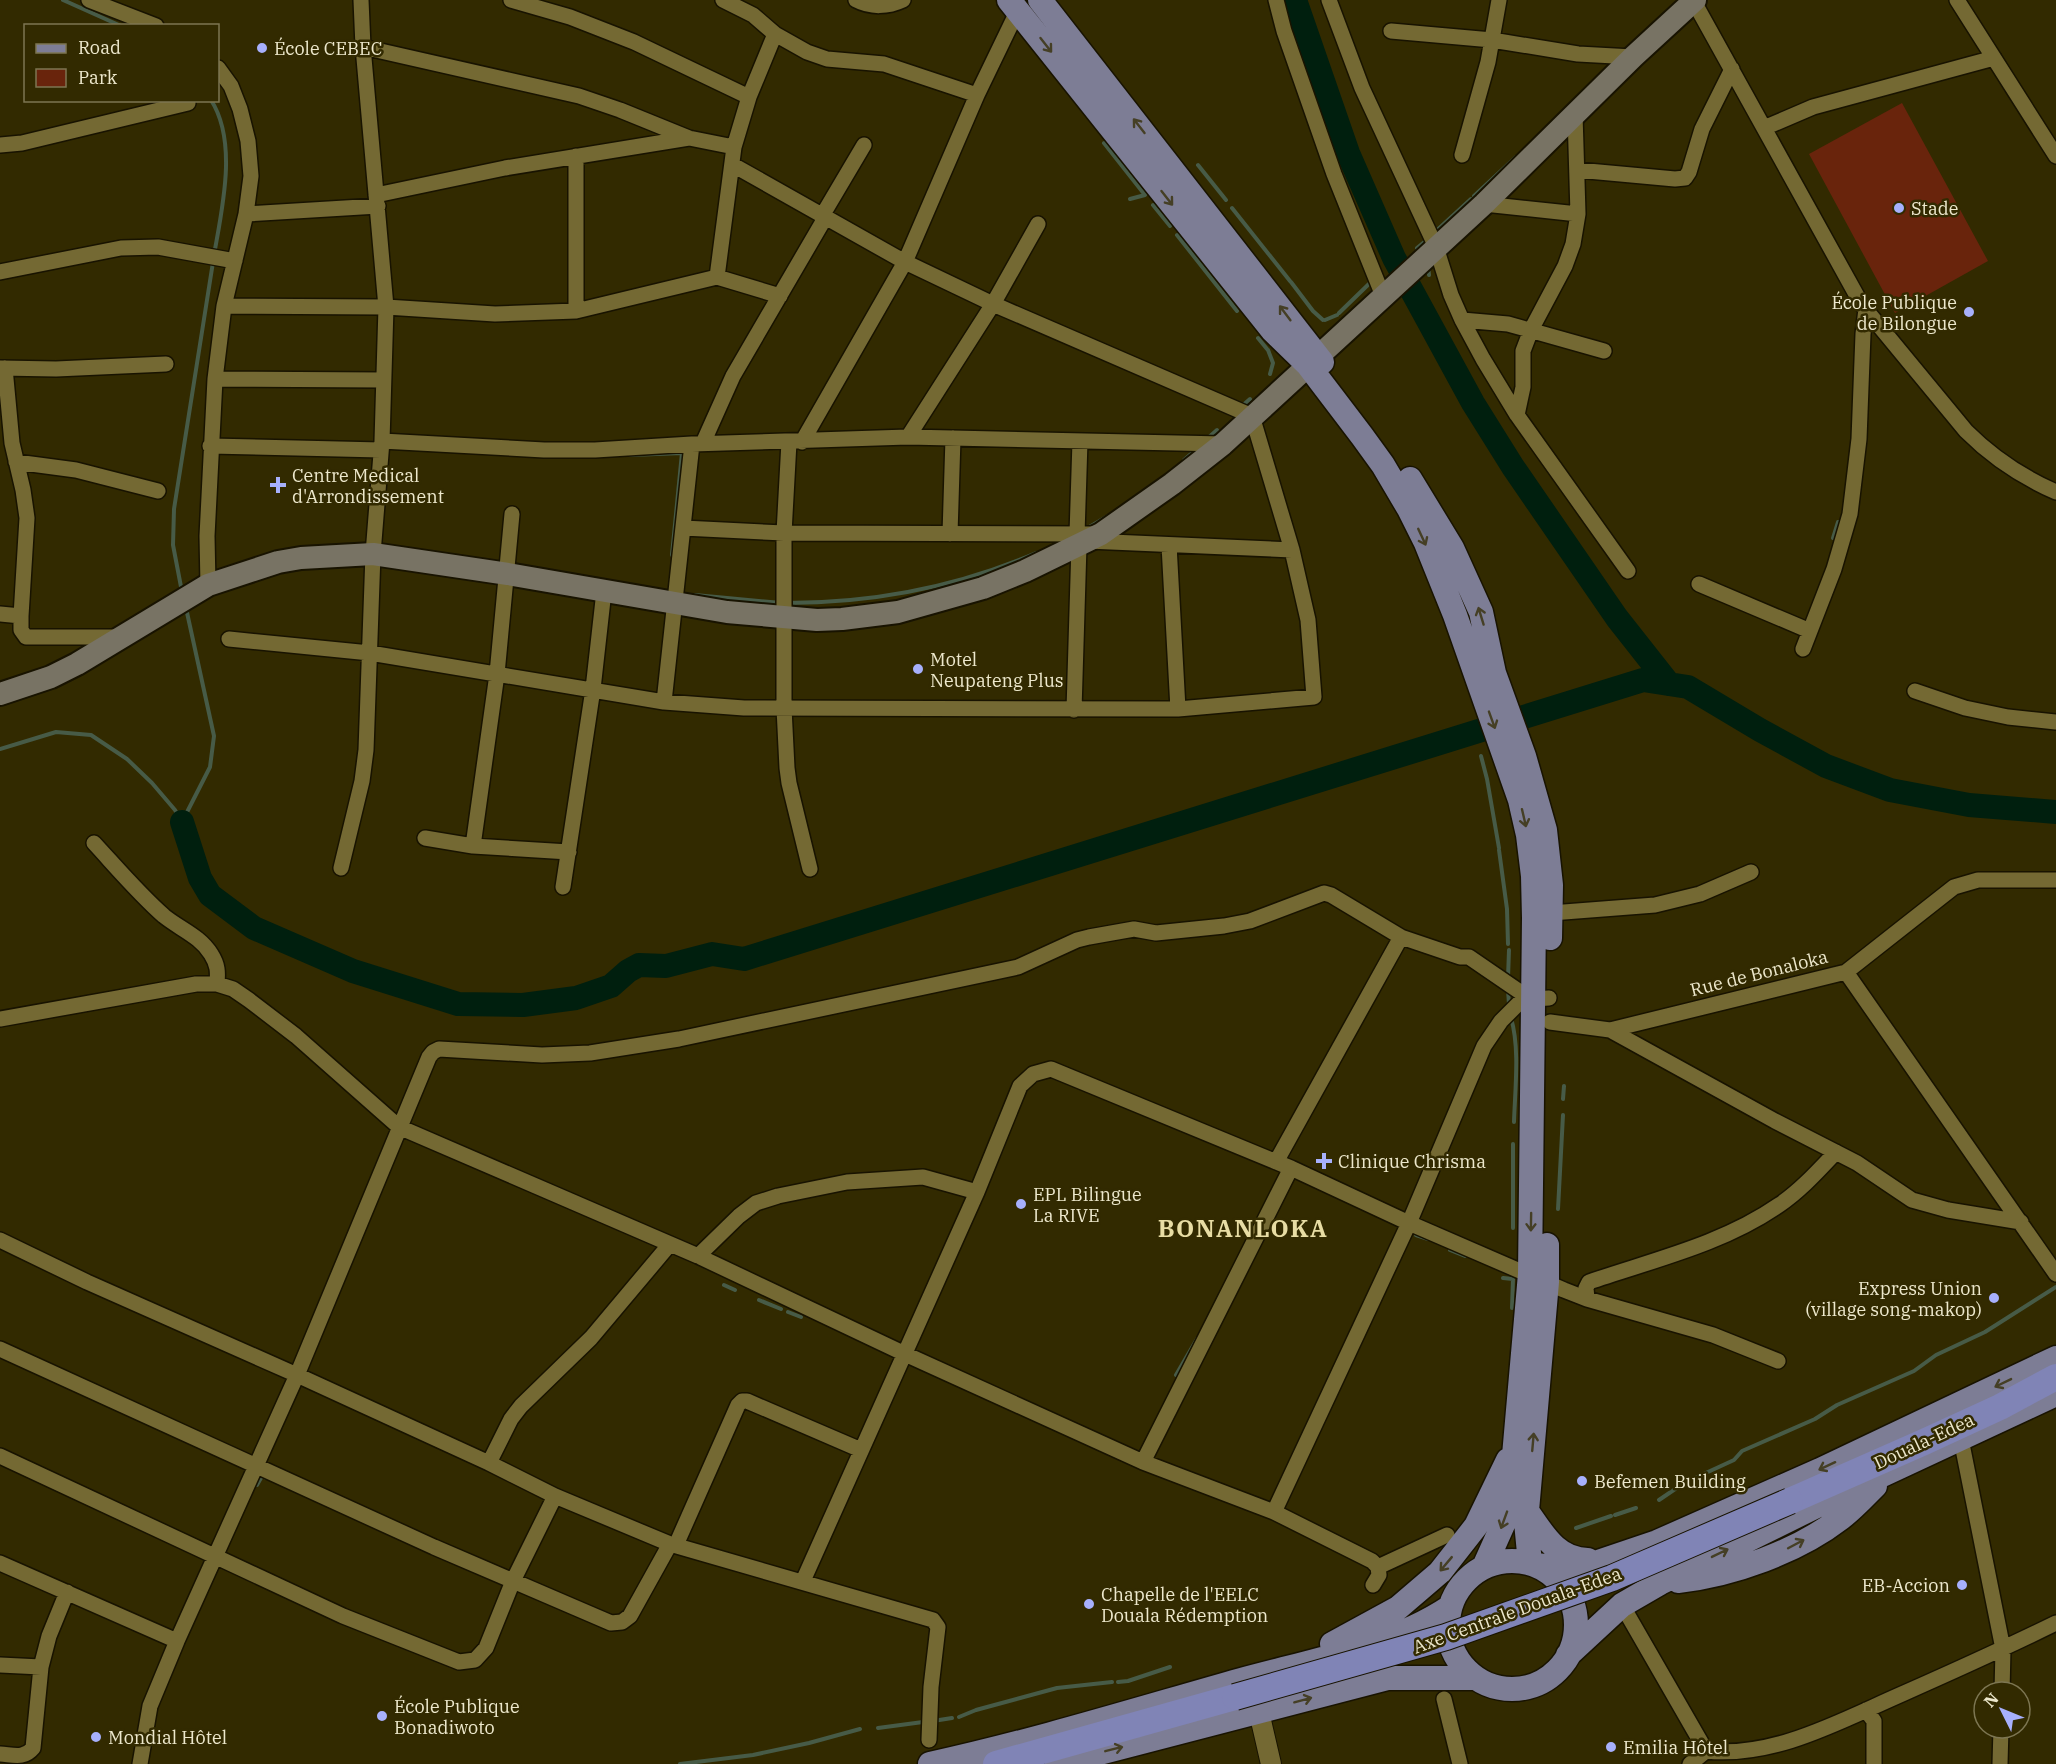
<svg xmlns="http://www.w3.org/2000/svg" width="2056" height="1764" font-family="'IBM Plex Serif',serif">
<style>
.green{fill:#69240c}
.lines{fill:none;stroke-linecap:round;stroke-linejoin:round}
.stream{stroke:#475b47;stroke-width:4}
.river{stroke:#001f0e;stroke-width:24}
.minor-casing{stroke:#181300;stroke-width:18}
.tertiary-casing{stroke:#181300;stroke-width:22}
.secondary-casing{stroke:#181300;stroke-width:26}
.primary-casing{stroke:#181300;stroke-width:27}
.trunk-casing{stroke:#181300;stroke-width:28}
.minor{stroke:#746933;stroke-width:15}
.tertiary{stroke:#746933;stroke-width:20}
.secondary{stroke:#787364;stroke-width:22}
.primary{stroke:#7d7d95;stroke-width:24}
.trunk{stroke:#8084b6;stroke-width:26}
.trunk-bridge-casing{stroke:#181300;stroke-width:28;stroke-linecap:butt}
.trunk-bridge{stroke:#8084b6;stroke-width:26}
.oneway{stroke:#453f25}
.poi-dot{fill:#a7b0fc;stroke:#322a00;stroke-width:2}
.labels{text-anchor:middle;dominant-baseline:central;stroke-width:5;stroke-linejoin:round;paint-order:stroke}
.poi-label{font-size:18px;fill:#ede8cc;stroke:#322a00;text-anchor:start}
.street-label{font-size:18px;fill:#ede8cc;stroke:#322a00}
.district-label{font-size:24px;font-weight:bold;letter-spacing:1.5px;fill:#e8dda4;stroke:#322a00}
</style>
<rect width="100%" height="100%" fill="#322a00"/>
<path class="green" d="M1902,103L1988,261L1895,313L1809,154Z"/>
<g class="lines">
<path class="stream" d="M63,0L121,26
M211,100C238,142 222,209 214,255
M1104,143L1145,195L1130,199
M1198,165L1226,200
M1474,196L1516,157
M1153,205L1170,226
M1232,208L1290,281
M1435,232L1471,199
M1177,235L1237,311
M1417,248L1428,239
M1428,266L1429,275
M1392,270L1402,261
M1291,282L1313,311L1323,320
M1339,313L1373,280
M1325,320L1337,315
M1258,338L1267,349
M1268,350L1273,363L1270,374
M1242,406L1250,399
M1208,438L1217,430
M630,455L682,453L672,555
M1184,460L1199,447
M1086,529L1108,516
M1833,538L1838,522
M182,592L173,545L174,509L213,262
M695,595L781,603
M787,603C874,603 957,587 1036,553
M0,749L56,732L91,735L127,759L152,783L175,810L182,822
M1481,756L1487,779L1499,848
M182,822L210,767L214,736L186,608
M1499,850L1507,909L1508,944
M1508,978L1509,950
M1508,989L1509,1005
M1511,1018C1520,1048 1515,1090 1514,1122
M1563,1099L1564,1086
M1558,1209L1563,1115
M1513,1228V1144
M1416,1235L1428,1239
M1450,1250L1465,1256
M1503,1278L1513,1279L1512,1308
M724,1285L735,1290
M759,1300L781,1309
M788,1312L801,1317
M1176,1375L1197,1339
M257,1485L262,1476L266,1478
M1659,1500L1684,1483L1734,1460L1742,1451L1815,1419L1837,1405L1914,1371L1936,1355L1985,1332L2056,1287
M1615,1515L1636,1508
M1576,1528L1611,1516
M1118,1682L1128,1681L1170,1667
M959,1717L976,1710L1057,1688L1112,1682
M933,1721L952,1718
M878,1728L923,1722
M680,1764L753,1755L809,1743L860,1729"/>
<path class="river" d="M1295,0L1348,153L1394,258L1473,403L1513,467L1617,618L1669,684
M182,822L200,878L210,895L254,928L353,971L458,1004L523,1005L576,998L611,986L628,971L639,965L666,966L712,954L744,959L1643,680L1688,687L1760,730L1826,766L1890,790L1969,805L2056,812"/>
<g class="minor-casing">
<path id="minor" d="M89,0L156,26
M511,0L570,17L634,42L749,97
M723,0L753,15L775,34L807,52L827,59L884,64L977,95
M856,0C871,8 888,7 903,0
M1276,0L1284,31L1334,174L1383,296
M1329,0L1362,88L1436,247L1451,295L1462,320L1483,359L1517,415L1628,571
M1693,0L1862,305L1966,431C1991,456 2024,478 2056,492
M1957,0L2056,156
M1391,31L1492,40L1578,54L1633,57
M363,47L579,96L620,110L689,138L734,147
M1764,128L1813,107L1994,58
M0,145L22,143L188,103
M1462,155L1488,62L1499,0
M576,156V311
M1577,170L1675,179L1685,178L1689,172L1702,129L1732,69
M376,195L505,168L689,138
M1484,204L1578,214
M246,214L378,206
M822,216L864,145
M0,272L121,248L158,247L235,261
M717,277L734,147L749,97L775,34
M224,306L386,307L495,314L576,311L717,277L780,296
M1462,320L1508,324L1604,351
M0,368L56,369L166,364
M215,379L383,380
M1517,415L1523,387V351L1531,330L1565,266L1573,244L1578,214L1575,114
M908,437L993,304L1038,224
M382,441L544,450H595L692,444L908,437L1223,444
M789,442L784,533V708L787,768L789,783L810,869
M802,442L905,262L977,95L1018,10
M703,443L733,376L825,218
M210,446L381,450
M16,462L76,470L158,491
M683,528L784,533L1094,534
M950,534L953,438
M1077,534L1080,441
M1088,541L1292,550
M1169,545L1178,709
M1699,584L1810,631
M208,585L207,536L215,379L224,306L246,214L251,176L248,141L240,109L231,86L218,68
M0,614L21,616L27,518L23,490L12,443L5,368
M21,616V630L26,637H120
M229,639L370,653L664,702L744,708L1178,709L1314,697L1308,620L1292,550L1252,416L993,304L905,262L733,165
M1803,649L1834,569L1850,514L1859,439L1863,334L1866,309
M1915,691L1965,708L2008,717L2056,722
M664,702L692,444
M1074,710L1079,545
M425,838L473,846L569,852
M94,843C117,868 139,894 164,916C180,929 200,936 211,954C218,965 218,972 217,984
M473,846L497,674L512,514
M341,868L362,781L366,750L373,554L382,441L386,307L363,47L361,0
M563,887L593,689L604,591
M1551,913L1655,905L1700,894L1751,872
M1846,972L2056,1274
M0,1019L196,984H217L233,989L249,1000L296,1036L399,1127L698,1256L905,1354L1143,1462L1274,1512L1372,1561L1378,1567L1379,1575L1373,1585
M1550,1022L1610,1030L1846,972L1954,887L1978,880H2056
M1610,1030L1775,1121L1857,1163L1912,1200L1948,1210L2021,1222
M1276,1162L1401,937
M0,1240L87,1282L297,1375L489,1463L555,1496L670,1544L933,1620L938,1627L931,1687L929,1740
M698,1256L739,1216L756,1203L778,1196L847,1182L923,1177L977,1192
M1587,1299L1586,1288L1589,1282C1653,1260 1723,1244 1779,1205C1800,1191 1818,1171 1836,1152
M0,1349L434,1547L611,1623L622,1622L630,1616L670,1544
M1961,1439L2003,1649L2002,1692
M0,1456L343,1616L459,1662L475,1660L486,1648L513,1581L555,1496
M1143,1462L1291,1168
M489,1463L511,1419L521,1406L591,1338L670,1244
M1274,1512L1409,1223L1484,1046L1501,1021L1526,996
M676,1545L738,1405L742,1401H747L861,1450
M0,1563L177,1641
M1378,1567L1447,1535
M803,1581L977,1192L1020,1086L1033,1074L1051,1069L1291,1168L1409,1223L1564,1290L1587,1299L1713,1335L1778,1361
M1622,1605L1706,1751
M0,1665L41,1667
M1444,1699L1460,1764
M1866,1710L1874,1721V1764
M0,1754C14,1755 24,1759 33,1748L41,1667L49,1636L67,1592
M140,1764L150,1706L177,1641L297,1375L429,1057L433,1052L439,1049L542,1055L590,1053L679,1039L1018,967L1077,940L1089,937L1134,929L1156,933L1224,926L1250,921L1324,893L1331,895L1401,937L1460,957H1469L1526,996L1534,999L1549,998
M1690,1764L1706,1751C1775,1758 1840,1721 1902,1694C1954,1671 2005,1648 2056,1623
M2000,1764L2001,1728"/>
</g>
<g class="tertiary-casing">
<path id="tertiary" d="M1259,1712L1271,1764"/>
</g>
<g class="secondary-casing">
<path id="secondary" d="M0,694L51,677L77,664L208,585L278,562L301,558L373,554L508,574L727,612L817,620L842,619L898,612L983,588L1025,571L1101,534L1172,484L1223,444L1484,204L1633,57L1695,0"/>
</g>
<g class="primary-casing">
<path id="primary" d="M1009,0L1273,331L1308,365L1362,436L1383,465L1409,509L1426,543L1455,615L1520,800L1528,835L1533,876L1534,918L1530,1274L1510,1501L1505,1520L1484,1567
M1040,0L1322,362
M1410,479L1452,548L1481,612L1494,673L1524,756L1545,830L1551,885L1550,938
M1527,1511C1543,1534 1557,1560 1588,1560
M1448 1625a64 64 0 1 1 128 0a64 64 0 1 1-128 0Z
M1530,1563L1526,1522L1547,1282V1245
M1536,1565L1570,1569L1586,1566L1657,1542L1820,1470L2056,1358
M1678,1581C1732,1575 1797,1552 1841,1518C1853,1509 1864,1497 1875,1486
M1332,1644L1398,1608L1440,1572L1476,1526L1508,1460
M1568,1655L1622,1605L1660,1583L1833,1498L2056,1394
M930,1764C1035,1741 1138,1709 1241,1680C1310,1661 1390,1647 1450,1607
M1057,1764L1388,1678H1475"/>
</g>
<g class="trunk-casing">
<path id="trunk" d="M1790,1501L1924,1442L2000,1407L2056,1377
M996,1764L1235,1697"/>
</g>
<use href="#minor" class="minor"/>
<use href="#tertiary" class="tertiary"/>
<use href="#secondary" class="secondary"/>
<use href="#primary" class="primary"/>
<use href="#trunk" class="trunk"/>
<g class="trunk-bridge-casing">
<path id="trunk-bridge" d="M1235,1697L1446,1637L1612,1578L1790,1501"/>
</g>
<use href="#trunk-bridge" class="trunk-bridge"/>
</g>
<defs><path id="oneway-shaft" d="M-6 0H5M1.5-3L5.5 0L1.5 3" fill="none" stroke-width="1.6" stroke-linecap="round" stroke-linejoin="round" transform="scale(1.5)"/></defs>
<g class="oneway">
<use href="#oneway-shaft" transform="translate(1046 45) rotate(52)"/>
<use href="#oneway-shaft" transform="translate(1139 126) rotate(-128)"/>
<use href="#oneway-shaft" transform="translate(1167 198) rotate(52)"/>
<use href="#oneway-shaft" transform="translate(1285 313) rotate(-127)"/>
<use href="#oneway-shaft" transform="translate(1422 537) rotate(65)"/>
<use href="#oneway-shaft" transform="translate(1481 616) rotate(-107)"/>
<use href="#oneway-shaft" transform="translate(1492 720) rotate(70)"/>
<use href="#oneway-shaft" transform="translate(1524 818) rotate(77)"/>
<use href="#oneway-shaft" transform="translate(1531 1222) rotate(91)"/>
<use href="#oneway-shaft" transform="translate(2003 1383) rotate(154)"/>
<use href="#oneway-shaft" transform="translate(1533 1442) rotate(-85)"/>
<use href="#oneway-shaft" transform="translate(1827 1466) rotate(155)"/>
<use href="#oneway-shaft" transform="translate(1504 1520) rotate(110)"/>
<use href="#oneway-shaft" transform="translate(1796 1544) rotate(-28)"/>
<use href="#oneway-shaft" transform="translate(1720 1553) rotate(-26)"/>
<use href="#oneway-shaft" transform="translate(1446 1564) rotate(130)"/>
<use href="#oneway-shaft" transform="translate(1303 1700) rotate(-15)"/>
<use href="#oneway-shaft" transform="translate(1114 1749) rotate(-14)"/>
</g>
<g class="poi-dot">
<circle cx="262" cy="48" r="6"/>
<circle cx="1899" cy="208" r="6"/>
<circle cx="1969" cy="312" r="6"/>
<path d="M275 476h6v6h6v6h-6v6h-6v-6h-6v-6h6z"/>
<circle cx="918" cy="669" r="6"/>
<path d="M1321 1152h6v6h6v6h-6v6h-6v-6h-6v-6h6z"/>
<circle cx="1021" cy="1204" r="6"/>
<circle cx="1994" cy="1298" r="6"/>
<circle cx="1582" cy="1481" r="6"/>
<circle cx="1962" cy="1585" r="6"/>
<circle cx="1089" cy="1604" r="6"/>
<circle cx="382" cy="1716" r="6"/>
<circle cx="96" cy="1737" r="6"/>
<circle cx="1611" cy="1747" r="6"/>
</g>
<g class="labels">
<g class="poi-label">
<text x="274" y="48">École CEBEC</text>
<text x="1911" y="208">Stade</text>
<text x="1957" y="302" text-anchor="end">École Publique<tspan x="1957" dy="21">de Bilongue</tspan></text>
<text x="292" y="475">Centre Medical<tspan x="292" dy="21">d'Arrondissement</tspan></text>
<text x="930" y="659">Motel<tspan x="930" dy="21">Neupateng Plus</tspan></text>
<text x="1338" y="1161">Clinique Chrisma</text>
<text x="1033" y="1194">EPL Bilingue<tspan x="1033" dy="21">La RIVE</tspan></text>
<text x="1982" y="1288" text-anchor="end">Express Union<tspan x="1982" dy="21">(village song-makop)</tspan></text>
<text x="1594" y="1481">Befemen Building</text>
<text x="1950" y="1585" text-anchor="end">EB-Accion</text>
<text x="1101" y="1594">Chapelle de l'EELC<tspan x="1101" dy="21">Douala Rédemption</tspan></text>
<text x="394" y="1706">École Publique<tspan x="394" dy="21">Bonadiwoto</tspan></text>
<text x="108" y="1737">Mondial Hôtel</text>
<text x="1623" y="1747">Emilia Hôtel</text>
</g>
<g class="street-label">
<text transform="translate(1759 973) rotate(-14)">Rue de Bonaloka</text>
<text transform="translate(1924 1441) rotate(-25)">Douala-Edea</text>
<text transform="translate(1517 1610) rotate(-20)">Axe Centrale Douala-Edea</text>
</g>
<g class="district-label">
<text x="1243" y="1228">BONANLOKA</text>
</g>
</g>
<rect x="24" y="24" width="195" height="78" fill="#322a00" stroke="#7d7652" stroke-width="1.5"/>
<rect x="36" y="44" width="30" height="9" fill="#7d7d95" stroke="#7d7652" stroke-width="1.5"/>
<text x="78" y="54" font-size="18" fill="#ede8cc">Road</text>
<rect x="36" y="69" width="30" height="18" fill="#69240c" stroke="#7d7652" stroke-width="1.5"/>
<text x="78" y="84" font-size="18" fill="#ede8cc">Park</text>
<g transform="translate(2002 1710) rotate(313)"><circle r="28" fill="#322a00" stroke="#7d7652" stroke-width="1.5"/>
<path d="M0-4.5L10 22L0 15L-10 22Z" fill="#a7b0fc"/>
<text y="-9" font-size="16" font-weight="bold" text-anchor="middle" fill="#ede8cc">N</text>
</g>
</svg>
